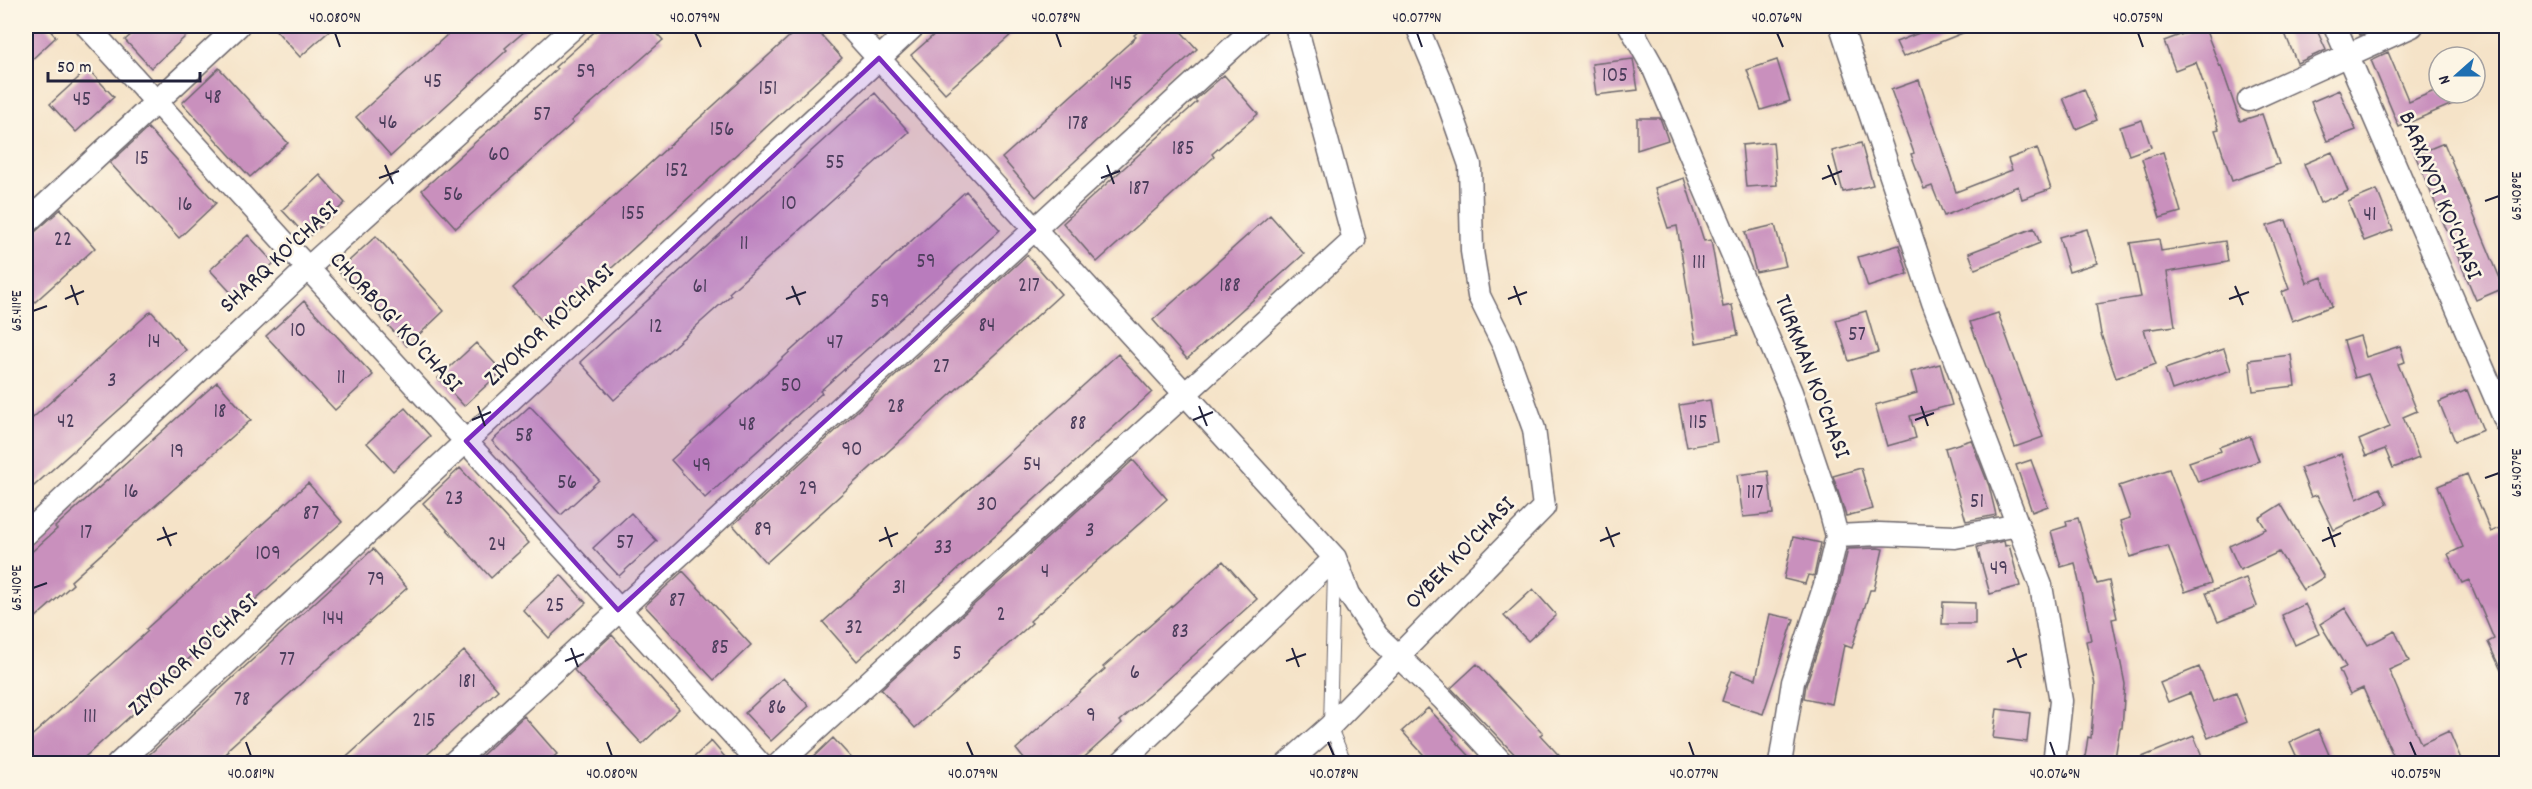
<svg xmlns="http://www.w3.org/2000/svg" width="2532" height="789" font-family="Dekko,sans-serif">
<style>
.building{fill:#c990bd}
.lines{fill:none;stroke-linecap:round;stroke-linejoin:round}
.service-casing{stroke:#6c666c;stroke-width:14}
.minor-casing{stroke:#6c666c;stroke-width:25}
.service{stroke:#fff;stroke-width:12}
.minor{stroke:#fff;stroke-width:22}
.marked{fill:#7b2cbf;fill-opacity:0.2;stroke:#7b2cbf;stroke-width:4.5;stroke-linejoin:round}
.ticks{fill:none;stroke:#22223b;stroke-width:2}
.labels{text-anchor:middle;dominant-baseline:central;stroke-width:5;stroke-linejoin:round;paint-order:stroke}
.number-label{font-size:21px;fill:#4c3e5c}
.street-label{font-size:24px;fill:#22223b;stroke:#fcf5e5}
.neatline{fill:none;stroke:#22223b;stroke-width:2}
.ticks-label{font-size:15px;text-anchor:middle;fill:#22223b}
</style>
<rect width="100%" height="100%" fill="#fcf5e5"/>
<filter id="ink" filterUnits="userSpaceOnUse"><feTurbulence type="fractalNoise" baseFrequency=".0167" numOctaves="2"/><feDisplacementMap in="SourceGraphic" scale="12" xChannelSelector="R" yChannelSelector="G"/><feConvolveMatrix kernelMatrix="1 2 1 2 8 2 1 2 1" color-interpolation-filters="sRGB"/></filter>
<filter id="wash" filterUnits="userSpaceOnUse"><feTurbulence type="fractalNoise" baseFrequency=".008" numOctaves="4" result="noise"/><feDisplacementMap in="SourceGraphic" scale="24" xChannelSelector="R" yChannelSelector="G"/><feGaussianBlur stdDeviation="1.35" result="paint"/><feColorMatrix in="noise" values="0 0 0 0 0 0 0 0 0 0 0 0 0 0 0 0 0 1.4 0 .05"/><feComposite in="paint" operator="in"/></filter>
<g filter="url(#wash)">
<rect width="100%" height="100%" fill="#f5e3c8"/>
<g id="blocks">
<path class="building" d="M26,26H46L56,37L26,65Z
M141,26H197L151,68L125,40Z
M272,26H335L300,57Z
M457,26H531L505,48L507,50L391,156L356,117Z
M601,26H650L663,40L571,121L573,123L456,228L422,190L557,69L555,67Z
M801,26H813L842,58L547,327L513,288Z
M944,26H1021L945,93L911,55Z
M1145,26H1176L1197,49L1036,197L1002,158L1136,37L1134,35Z
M1937,26H1980L1903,57L1896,42Z
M2204,26L2220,67L2221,66L2240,121L2262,114L2279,164L2232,181L2215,130L2219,129L2196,62L2175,70L2164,41Z
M2282,26H2315L2326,50L2297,63Z
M2356,26H2377V27L2360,35Z
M2388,52L2409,102L2439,89V93H2478L2399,127L2371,60Z
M1633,59L1638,90L1596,95L1592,64Z
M1777,60L1790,101L1761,110L1747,70Z
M219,68L288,143L250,177L182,103Z
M88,69L114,97L76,132L50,104Z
M1224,75L1258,114L1212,154L1214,157L1097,262L1063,223L1197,102L1195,100Z
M1919,80L1956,192L2012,170L2008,159L2037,148L2051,189L2022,199L2018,186L1944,216L1932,186L1924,189L1911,154L1914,153L1891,90Z
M2084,89L2097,120L2076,129L2063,98Z
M2339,90L2356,130L2327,141L2311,102Z
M875,93L909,132L729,293L731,295L614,400L580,362Z
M1637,118H1660L1668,140L1637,150Z
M2142,120L2151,147L2129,155L2120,127Z
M148,128L216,203L179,238L110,163Z
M1773,142L1777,185L1746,187L1742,145Z
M1861,143L1873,185L1843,192L1832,151Z
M2444,143L2504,288L2476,300L2415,155Z
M2163,152L2181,212L2160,218L2142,159Z
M2332,152L2348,191L2320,203L2304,164Z
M320,175L345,203L308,238L282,210Z
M1684,178L1704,241L1711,240L1723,307L1732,305L1738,335L1696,343L1677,226L1668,228L1655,188Z
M2377,190L2393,230L2364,241L2348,202Z
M966,191L1000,230L820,391L822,393L705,498L671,460Z
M61,209L95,248L26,310V240Z
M1270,215L1304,254L1187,359L1153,320Z
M2286,220L2307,283L2322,277L2332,306L2292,321L2282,292L2289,289L2267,226Z
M1775,225L1786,266L1756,272L1745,232Z
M2034,228L2040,243L1975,269L1969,253Z
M2087,229L2097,263L2069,272L2059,237Z
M248,235L274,263L236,298L210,270Z
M376,236L444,311L407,346L338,271Z
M2159,239L2161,251L2225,241L2228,262L2167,272L2175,326L2144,330L2156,364L2116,378L2101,334L2096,304L2141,297L2130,243Z
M1899,245L1908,274L1868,287L1858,257Z
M1027,255L1061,294L766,563L733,525Z
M304,301L373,375L335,410L266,336Z
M151,311L186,350L26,493V424Z
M1866,311L1878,352L1849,361L1836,320Z
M1998,313L2043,437L2015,447L1970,322Z
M2360,336L2366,357L2400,346L2405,362L2398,364L2417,411L2403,417L2419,458L2393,468L2385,449L2366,456L2359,440L2390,427L2368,374L2355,378L2344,341Z
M476,343L502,371L464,406L438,378Z
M2224,349L2231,370L2172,390L2165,369Z
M1118,354L1152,392L857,661L823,622Z
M2291,355L2295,386L2253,391L2249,360Z
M1940,364L1952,405L1910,416L1916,438L1887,446L1875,405L1917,393L1911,372Z
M217,382L251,420L71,581L73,584L26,626V557L57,529L55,527Z
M2467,390L2483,430L2455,441L2439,402Z
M1710,400L1717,442L1687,447L1679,405Z
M530,406L599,480L561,515L492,441Z
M405,408L430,436L393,471L367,443Z
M2250,436L2259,461L2198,482L2189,462L2221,451L2219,447Z
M1971,440L1989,486L1996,515L1966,521L1945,448Z
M2341,454L2357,499L2380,488L2388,504L2334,530L2317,495L2311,497L2300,468Z
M1133,460L1167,499L1030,621L1032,623L915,728L881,689Z
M2031,460L2048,506L2032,512L2016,465Z
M460,468L529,543L491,578L423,503Z
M1861,468L1873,509L1846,516L1833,476Z
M2169,469L2211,583L2185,592L2168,546L2130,557L2120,521L2130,518L2119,486Z
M1768,471L1773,514L1743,517L1737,475Z
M2467,474L2491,532L2506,525V681L2488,642L2494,639L2469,580L2462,583L2448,554L2463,547L2438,486Z
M308,483L342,522L162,683L164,686L77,764H26V741L148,631L146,629Z
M2281,504L2324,577L2303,590L2279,552L2240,570L2229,546L2266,529L2259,518Z
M631,513L657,541L619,576L593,548Z
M2078,518L2097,584L2109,581L2117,618L2112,619L2125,684L2122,728H2120L2114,764H2084L2088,737L2091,738L2095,685L2086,641L2091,640L2075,563L2061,567L2051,531L2067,526L2066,521Z
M1793,537L1821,543L1814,576L1808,575L1805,584L1784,579Z
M2004,541L2005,546L2009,545L2020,586L1990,594L1977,547Z
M1878,548L1883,549L1874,590H1870L1852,648L1844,645L1832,704L1804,698L1806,685L1839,586L1848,549Z
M373,549L407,588L228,749L229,751L215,764H139Z
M1223,561L1257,599L1120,721L1122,723L1077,764H1028L1016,749L1105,669L1103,667Z
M683,571L751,645L714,680L645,606Z
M561,575L586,603L549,638L523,610Z
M2246,578L2257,606L2218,622L2206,593Z
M1533,589L1556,615L1528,641L1504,616Z
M1943,602L1975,603V624H1942Z
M2305,604L2319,634L2295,645L2282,615Z
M2345,608L2368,645L2395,631L2409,661L2389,670L2421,744L2449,731L2463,764H2397L2363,688L2350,694L2339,670L2346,667L2320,624Z
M1770,614L1794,619L1763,714L1722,701L1732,671L1756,679Z
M612,635L679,709L642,744L574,670Z
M464,651L498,690L455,729L417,764H339Z
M1477,664L1543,733L1540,735L1567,764H1524L1451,688Z
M2199,667L2213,702L2236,693L2247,722L2208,738L2190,693L2168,702L2160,683Z
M783,678L809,706L771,741L745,713Z
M1428,708L1454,736L1453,738L1477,764H1432L1402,731Z
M1997,709L2030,713L2027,742L1993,738Z
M524,716L557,754L546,764H473Z
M2318,729L2333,764H2300L2290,742Z
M2194,736L2205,764H2127V763Z
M833,738L857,764H806Z
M711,741L731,764H687Z"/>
</g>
</g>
<g filter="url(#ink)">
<use href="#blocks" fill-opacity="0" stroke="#6c666c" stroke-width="1.5"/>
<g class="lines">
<g class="service-casing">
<path id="service" d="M1334,572L1330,726L1346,764"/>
</g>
<g class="minor-casing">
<path id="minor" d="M87,26L760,764
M849,26L1335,558L1349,594L1377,636L1443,699L1503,764
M1630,26L1654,69L1791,392L1828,502L1837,536L1826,582L1793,682L1780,764
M1841,26L1933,302L2041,586L2061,701L2054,764
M2335,26L2506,422
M2249,100L2412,26
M26,223L238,26
M26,534L308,268L575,26
M1837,536L1879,534L1955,537L2018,525
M118,764L914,26
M452,764L1256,26
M779,764L1354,240L1296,26
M1120,764L1335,558
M1287,764L1330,726L1544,507L1534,429L1504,346L1479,296L1472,251L1470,165L1443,88L1417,26"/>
</g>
<use href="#service" class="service"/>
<use href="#minor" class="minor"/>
</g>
</g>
<path class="marked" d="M879,58L1034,230L618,610L466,441Z"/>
<path class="ticks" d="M335,33L340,47M695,33L701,47M1056,33L1061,47M1417,33L1422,47M1777,33L1783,47M2138,33L2143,47M385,165L393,184M1107,165L1114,184M1828,165L1836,185M379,178L399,171M1101,178L1120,171M1822,179L1842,171M2485,201L2499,196M71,285L78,305M792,286L800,305M1514,286L1521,305M2235,286L2243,305M65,299L84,291M786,299L806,292M1508,299L1527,292M2229,299L2249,292M33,311L47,306M478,406L485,426M1199,406L1207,426M1921,406L1928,426M472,420L491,412M1193,420L1213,412M1915,420L1934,413M2485,478L2499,473M163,527L171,546M885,527L892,547M1606,527L1614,547M2328,527L2335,547M157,540L177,533M879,541L898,533M1600,541L1620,533M2322,541L2341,533M33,588L47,583M571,648L578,667M1292,648L1299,667M2013,648L2021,668M565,661L584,654M1286,661L1306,654M2007,662L2027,654M246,742L251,756M607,742L612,756M967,742L973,756M1328,742L1334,756M1689,742L1694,756M2050,742L2055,756M2410,742L2416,756"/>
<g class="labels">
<g class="number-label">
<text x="586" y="73">59</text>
<text x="1615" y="77">105</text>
<text x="433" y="83">45</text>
<text x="1121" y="85">145</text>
<text x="768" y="90">151</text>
<text x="213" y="99">48</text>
<text x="82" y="101">45</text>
<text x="542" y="116">57</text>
<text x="388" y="124">46</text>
<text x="1078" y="125">178</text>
<text x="722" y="131">156</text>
<text x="1183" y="150">185</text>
<text x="499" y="156">60</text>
<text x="142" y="160">15</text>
<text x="835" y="164">55</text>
<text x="677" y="172">152</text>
<text x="1139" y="190">187</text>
<text x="453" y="196">56</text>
<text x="789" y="205">10</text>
<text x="185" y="206">16</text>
<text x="633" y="215">155</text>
<text x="2370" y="216">41</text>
<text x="63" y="241">22</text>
<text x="744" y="245">11</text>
<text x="926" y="263">59</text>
<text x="1699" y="264">111</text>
<text x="1029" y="287">217</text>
<text x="1230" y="287">188</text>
<text x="700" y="288">61</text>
<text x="880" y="303">59</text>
<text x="987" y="327">84</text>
<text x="656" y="328">12</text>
<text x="298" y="332">10</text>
<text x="1857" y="336">57</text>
<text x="154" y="343">14</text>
<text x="835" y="344">47</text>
<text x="941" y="368">27</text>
<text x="341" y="379">11</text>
<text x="112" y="382">3</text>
<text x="791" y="387">50</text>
<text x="896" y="408">28</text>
<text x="220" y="413">18</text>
<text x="66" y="423">42</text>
<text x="1698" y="424">115</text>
<text x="1078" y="425">88</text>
<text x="747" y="426">48</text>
<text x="524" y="437">58</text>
<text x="852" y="451">90</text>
<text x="177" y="453">19</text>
<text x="1032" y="466">54</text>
<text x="702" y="467">49</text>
<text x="567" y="484">56</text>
<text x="808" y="490">29</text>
<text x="131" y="493">16</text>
<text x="1755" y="494">117</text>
<text x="454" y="500">23</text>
<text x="1977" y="503">51</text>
<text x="987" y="506">30</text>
<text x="311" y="515">87</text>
<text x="763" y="531">89</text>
<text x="1090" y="532">3</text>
<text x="86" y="534">17</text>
<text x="625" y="544">57</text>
<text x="497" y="546">24</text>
<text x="943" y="549">33</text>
<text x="268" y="555">109</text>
<text x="1999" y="570">49</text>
<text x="1045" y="573">4</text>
<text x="376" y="581">79</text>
<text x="899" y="589">31</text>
<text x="677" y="602">87</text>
<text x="555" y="607">25</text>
<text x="1001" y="616">2</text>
<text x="333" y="620">144</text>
<text x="854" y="629">32</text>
<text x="1180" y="633">83</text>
<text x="720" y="649">85</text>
<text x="957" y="655">5</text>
<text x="287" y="661">77</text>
<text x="1135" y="674">6</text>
<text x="467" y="683">181</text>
<text x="242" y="701">78</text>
<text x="777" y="709">86</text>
<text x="1091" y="717">9</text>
<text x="90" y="718">111</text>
<text x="424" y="722">215</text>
</g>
<g class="street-label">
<text transform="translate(2439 196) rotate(67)">BARXAYOT KO'CHASI</text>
<text transform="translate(280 258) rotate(-43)">SHARQ KO'CHASI</text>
<text transform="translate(395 323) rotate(47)">CHORBOG' KO'CHASI</text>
<text transform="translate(550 326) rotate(-43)">ZIYOKOR KO'CHASI</text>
<text transform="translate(1811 377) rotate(69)">TURKMAN KO'CHASI</text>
<text transform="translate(1461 554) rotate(-46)">OYBEK KO'CHASI</text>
<text transform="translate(194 656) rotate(-43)">ZIYOKOR KO'CHASI</text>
</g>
</g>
<rect width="2532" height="789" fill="none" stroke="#fcf5e5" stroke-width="66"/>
<g transform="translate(2457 75) rotate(249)"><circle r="28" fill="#fcf5e5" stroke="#a5a1a1" stroke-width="1.5"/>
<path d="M0-4.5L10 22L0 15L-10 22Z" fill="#1f6fb2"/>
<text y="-9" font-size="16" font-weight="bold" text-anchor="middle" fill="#22223b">N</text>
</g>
<path d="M48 72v9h152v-9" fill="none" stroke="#22223b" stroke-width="3"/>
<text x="57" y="72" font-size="18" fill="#22223b" stroke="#fcf5e5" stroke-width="4.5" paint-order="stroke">50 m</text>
<rect x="33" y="33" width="2466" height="723" class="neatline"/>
<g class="ticks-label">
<text x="335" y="22">40.080°N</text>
<text x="695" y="22">40.079°N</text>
<text x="1056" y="22">40.078°N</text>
<text x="1417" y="22">40.077°N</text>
<text x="1777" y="22">40.076°N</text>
<text x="2138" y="22">40.075°N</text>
<text transform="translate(2516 196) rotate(-90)" y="5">65.408°E</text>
<text transform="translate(16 311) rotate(-90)" y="5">65.411°E</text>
<text transform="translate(2516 473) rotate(-90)" y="5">65.407°E</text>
<text transform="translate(16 588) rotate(-90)" y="5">65.410°E</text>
<text x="251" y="778">40.081°N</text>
<text x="612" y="778">40.080°N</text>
<text x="973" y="778">40.079°N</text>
<text x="1334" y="778">40.078°N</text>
<text x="1694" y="778">40.077°N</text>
<text x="2055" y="778">40.076°N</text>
<text x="2416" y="778">40.075°N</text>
</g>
</svg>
